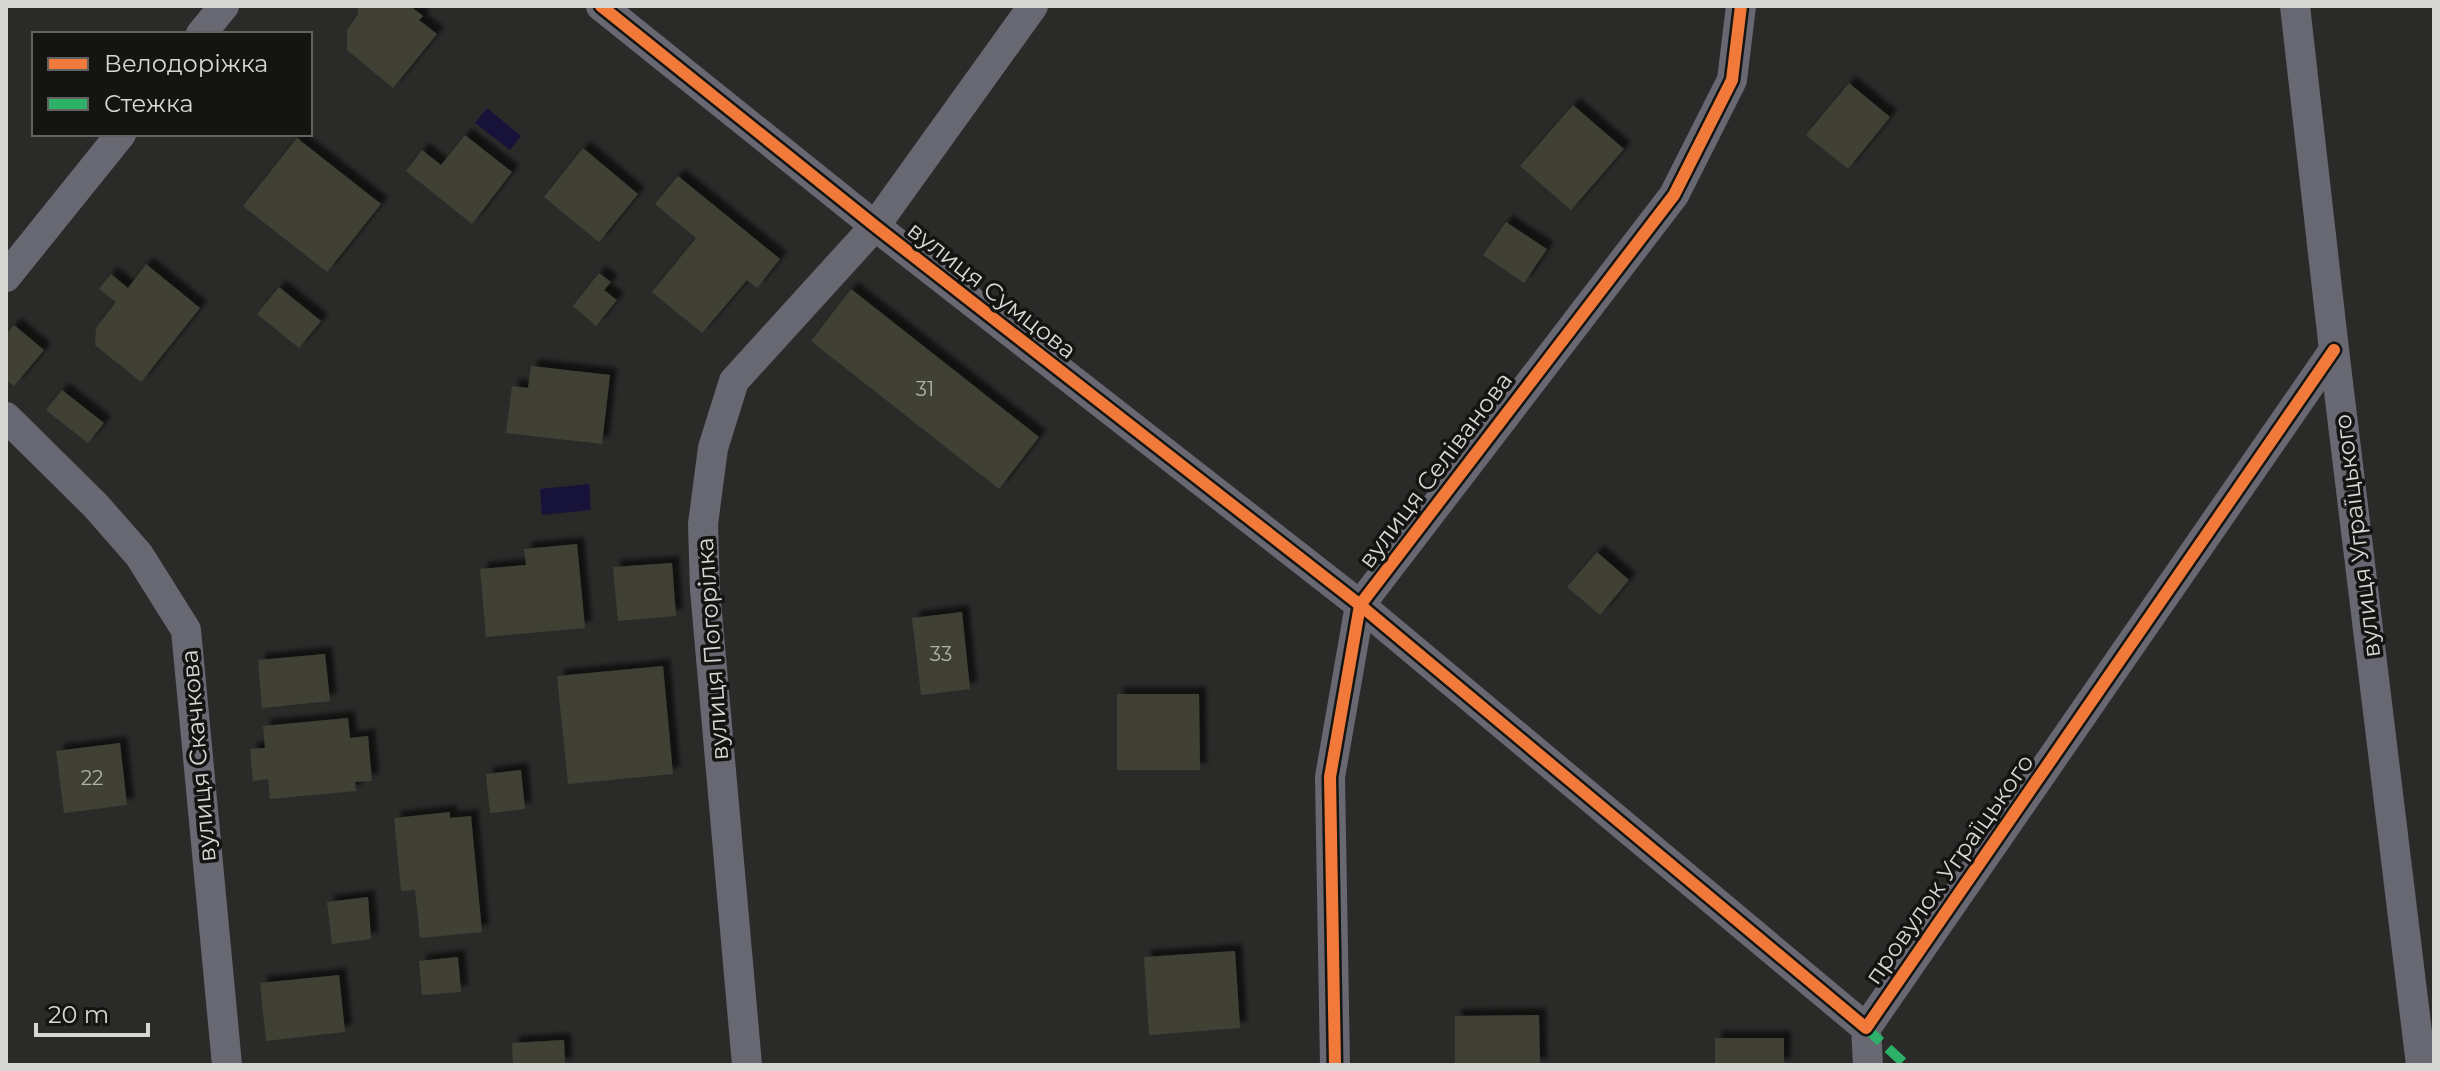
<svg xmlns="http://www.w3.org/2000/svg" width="2440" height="1071" font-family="Montserrat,sans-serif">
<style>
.water{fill:#17123a}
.building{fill:#3f4136;filter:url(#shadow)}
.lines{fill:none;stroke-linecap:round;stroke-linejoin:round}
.minor{stroke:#676872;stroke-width:30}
.quiet{stroke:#2db169;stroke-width:10;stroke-dasharray:20 10;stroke-linecap:butt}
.cycleway-casing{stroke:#141412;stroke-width:17}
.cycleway{stroke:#f17a3a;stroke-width:12}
.labels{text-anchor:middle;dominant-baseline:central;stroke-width:7;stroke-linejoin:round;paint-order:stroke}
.number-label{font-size:20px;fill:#b1b2ad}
.street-label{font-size:24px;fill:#d7d8d5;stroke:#141412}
</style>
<defs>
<filter id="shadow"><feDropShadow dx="7" dy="-7" stdDeviation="2" flood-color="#0009"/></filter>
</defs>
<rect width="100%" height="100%" fill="#2a2b29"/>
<path class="water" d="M487,108L521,136L510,150L475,123Z
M589,484L591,510L542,515L540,489Z"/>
<path class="building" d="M358,6H410L423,16L419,20L437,34L393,88L347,50V30L358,14Z
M1849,83L1890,117L1848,169L1806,135Z
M1573,105L1624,149L1571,210L1520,166Z
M465,135L512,172L472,224L406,171L422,150L441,165Z
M297,138L381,204L327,272L243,206Z
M583,148L638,194L599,242L544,197Z
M678,176L780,259L757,288L747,280L702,333L652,292L696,238L655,204Z
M1506,222L1547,249L1524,283L1483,255Z
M146,264L200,308L141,382L95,345L96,328L116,302L99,289L111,274L128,288Z
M599,273L611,282L604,290L617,300L596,326L573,306Z
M279,287L321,321L299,348L257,314Z
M851,289L1039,437L999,489L811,341Z
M14,325L44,350L14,386L6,380V335Z
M531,366L610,375L602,444L506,433L512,386L528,388Z
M62,390L104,423L88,443L46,410Z
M577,544L585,628L486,637L480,569L526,565L524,549Z
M1597,552L1629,580L1600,615L1567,587Z
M672,563L676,616L618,621L613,567Z
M962,612L970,689L921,695L912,618Z
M325,654L330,701L262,708L258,660Z
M663,666L673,774L568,784L557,676Z
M1117,694H1199L1200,770H1117Z
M348,718L350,738L368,736L372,781L355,782L356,791L270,799L268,779L253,781L250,749L265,748L263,726Z
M120,743L127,805L64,813L56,751Z
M521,770L525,809L490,813L486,774Z
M450,812V818L471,816L482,932L420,938L415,890L401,891L394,818Z
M368,897L371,939L332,944L327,902Z
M1235,951L1240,1028L1149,1035L1144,957Z
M458,957L461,992L422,995L419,961Z
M339,975L345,1032L266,1041L260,983Z
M1539,1015L1540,1065H1455V1016Z
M1715,1038H1784V1065H1715Z
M564,1040L565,1065H513L512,1043Z"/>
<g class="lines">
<path class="minor" d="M601,6L875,226L1360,605L1866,1028L2334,350
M2295,6L2334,350L2421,1065
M201,34L224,6
M6,277L121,134
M6,417L96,506L139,555L186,630L227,1065
M1866,1028L1868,1065
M747,1065L705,590L703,524L713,448L734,381L875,226L1033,6
M1335,1065L1330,777L1360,605L1674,195L1732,80L1741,6"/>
<path class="quiet" d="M1866,1028L1906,1065"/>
<g class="cycleway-casing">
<path id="cycleway" d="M601,6L875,226L1360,605L1866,1028L2334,350
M1335,1065L1330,777L1360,605L1674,195L1732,80L1741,6"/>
</g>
<use href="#cycleway" class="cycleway"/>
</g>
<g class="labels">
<g class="number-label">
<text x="925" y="389">31</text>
<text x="941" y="654">33</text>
<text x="92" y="778">22</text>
</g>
<g class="street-label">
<text transform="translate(992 290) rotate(38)">вулиця Сумцова</text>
<text transform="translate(1435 470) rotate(-53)">вулиця Селіванова</text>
<text transform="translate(2357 536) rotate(-97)">вулиця Уграїцького</text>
<text transform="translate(712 649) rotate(-94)">вулиця Погорілка</text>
<text transform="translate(198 756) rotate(-95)">вулиця Скачкова</text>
<text transform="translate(1949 869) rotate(-55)">провулок Уграїцького</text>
</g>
</g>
<rect width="2440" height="1071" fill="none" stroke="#d7d8d5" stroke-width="16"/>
<rect x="32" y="32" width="280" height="104" fill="#141412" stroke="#626260" stroke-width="2"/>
<rect x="48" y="58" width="40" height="12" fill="#f17a3a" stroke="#626260" stroke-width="2"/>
<text x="104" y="72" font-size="24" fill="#d7d8d5">Велодоріжка</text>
<rect x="48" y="98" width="40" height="12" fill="#2db169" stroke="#626260" stroke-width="2"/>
<text x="104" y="112" font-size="24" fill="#d7d8d5">Стежка</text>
<path d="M36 1023v12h112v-12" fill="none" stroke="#d7d8d5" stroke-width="4"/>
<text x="48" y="1023" font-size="24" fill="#d7d8d5" stroke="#141412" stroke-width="6" paint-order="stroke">20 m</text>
</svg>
